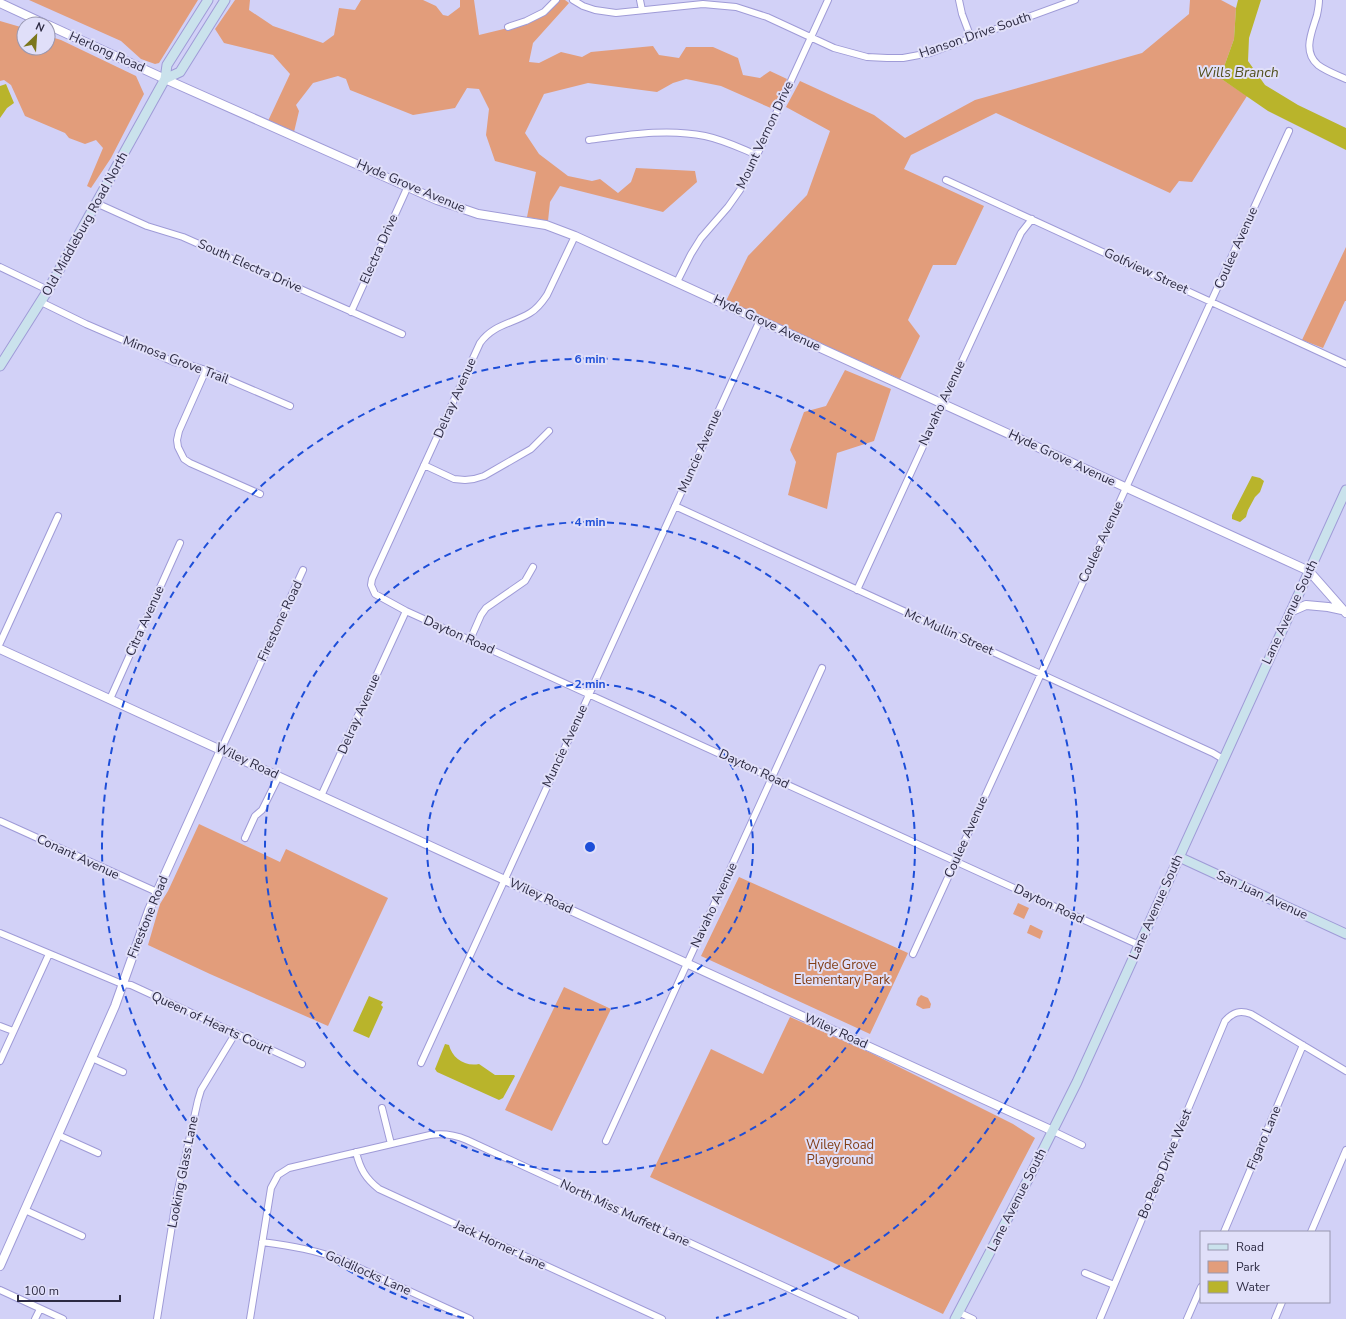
<svg xmlns="http://www.w3.org/2000/svg" width="1346" height="1319" font-family="'Nunito Sans',sans-serif">
<style>
.green{fill:#e29d7b}
.water{fill:#b9b42b}
.lines{fill:none;stroke-linecap:round;stroke-linejoin:round}
.minor-casing{stroke:#9f9bd7;stroke-width:8}
.tertiary-casing{stroke:#9f9bd7;stroke-width:10}
.secondary-casing{stroke:#9f9bd7;stroke-width:11}
.minor{stroke:#fff;stroke-width:6}
.tertiary{stroke:#fff;stroke-width:8}
.secondary{stroke:#cae2ec;stroke-width:9}
.ring{fill:none;stroke:#1d4ed8;stroke-width:2;stroke-dasharray:7 5}
.labels{text-anchor:middle;dominant-baseline:central;stroke-width:4;stroke-linejoin:round;paint-order:stroke}
.street-label{font-size:13px;fill:#2c2a42;stroke:#e0dff9}
.park-label{font-size:13px;fill:#813d15;stroke:#e0dff9}
.water-label{font-size:14px;font-style:italic;fill:#52501d;stroke:#e0dff9}
.centre{fill:#1d4ed8;stroke:#e0dff9;stroke-width:2}
.ring-label{font-size:12px;text-anchor:middle;font-weight:bold;fill:#1d4ed8;stroke:#e0dff9;stroke-width:4;stroke-linejoin:round;paint-order:stroke}
</style>
<rect width="100%" height="100%" fill="#d2d1f7"/>
<path class="green" d="M29,0H198L159,63L155,64L141,59L121,41Z
M235,0H250L249,10L273,26L323,43L334,35L339,8L355,10L361,0H423L436,6L443,15L448,16L460,7V0H474L479,35L529,23L546,14L558,0H565L569,3L533,43L529,62L539,63L561,52L582,57L591,52L653,46L659,55L679,58L686,47H713L738,58L743,75L760,78L770,71L787,79L773,109L721,86L686,79L673,83L657,92L588,83L544,94L525,133L539,154L568,176L592,181L600,179L618,193L631,182L636,168L695,171L697,182L663,212L560,186L550,202L548,221L527,217L536,172L495,161L486,135L489,109L479,89L467,88L455,108L413,115L350,90L346,79L338,76L313,83L296,105L299,111L294,132L268,121L290,74L273,55L224,43L215,29Z
M1190,0H1221L1236,8L1234,39L1220,78L1247,96L1192,182L1179,181L1170,193L996,113L911,155L904,169L984,206L956,265H933L908,320L920,336L900,379L726,301L748,256L807,195L830,131L786,107L800,81L874,115L905,138L975,100L1142,53L1189,14Z
M0,21L24,28V48H48V36L61,40L136,76L144,94L111,158L91,188L87,186L103,148L96,140L85,144L69,138L65,133L25,116L11,85L4,80L0,81Z
M1346,247V301H1345L1323,348L1302,340Z
M845,370L891,389L874,441L837,453L827,509L788,495L796,462L790,450L804,412L826,406Z
M199,824L280,862L286,849L388,898L328,1026L210,974L148,945L160,904L168,891Z
M739,877L908,953L870,1034L701,956Z
M1018,903L1029,908L1024,919L1013,914Z
M1030,925H1031L1043,931L1040,939L1027,933Z
M564,987L611,1009L552,1131L505,1110Z
M921,995L928,998L931,1004L930,1008L923,1009L916,1005L918,998Z
M790,1017L871,1053L1013,1124L1035,1138L943,1314L650,1177L711,1049L763,1074Z"/>
<path class="water" d="M1238,0H1261L1249,38L1248,61L1265,85L1298,105L1346,128V150L1268,111L1220,78L1234,39L1236,8Z
M6,84L14,103L7,108L0,118V86Z
M1252,476L1260,478L1264,481L1260,492L1255,497L1248,510L1246,517L1240,522L1232,519V515Z
M369,996L383,1002L381,1005L383,1007L369,1038L353,1031Z
M445,1044L449,1045C452,1058 465,1067 479,1064L495,1075H514L515,1076L503,1098L499,1100L437,1072L435,1069Z"/>
<g class="lines">
<g class="minor-casing">
<path id="minor" d="M573,0L583,6L595,10L616,13L703,4L736,7L767,17L834,48L867,57L887,58H903L930,53L1075,0
M640,0L642,10
M959,0L962,14L971,38
M1319,0C1319,5 1318,10 1317,15C1312,32 1302,51 1318,65C1326,71 1337,75 1346,79
M508,27L526,21L544,12L556,0
M589,140C627,135 667,128 705,136C724,140 740,148 757,155
M946,180L1346,364
M96,203L147,226L183,237L402,334
M575,236L547,295C543,301 537,309 530,313C512,324 494,324 480,343L372,579L371,585L375,594L406,611L1139,945
M0,267L48,290
M677,282L691,254L701,238L728,207L740,190L757,155L828,0
M41,302L86,324L174,362L193,366L206,370L290,406
M351,312L408,186
M206,370L179,431L177,440L178,447L184,459L190,463L260,494
M424,465L454,479L465,480L474,479L484,476L531,449L549,431
M675,506L1213,753L1223,759
M857,590L1021,233L1032,219
M470,640L481,615L486,608L525,581L533,567
M0,643L58,516
M110,699L180,543
M221,750L303,570
M321,796L406,611
M0,821L157,892
M245,838L255,816L262,810L279,776
M0,933L122,984L131,985L302,1064
M913,954L1289,131
M0,1026L13,1031
M92,1058L123,1072
M0,1061L49,954
M421,1063L760,320
M382,1108L391,1144
M1053,1131L1082,1145
M58,1135L98,1153
M606,1141L822,668
M356,1152C360,1169 366,1179 379,1189L662,1319
M25,1210L82,1236
M1224,1232L1303,1045
M1311,1232L1346,1150
M262,1242C291,1246 317,1250 344,1261L470,1319
M1085,1273L1114,1285
M0,1290L63,1319
M958,1312L973,1319
M35,1319L40,1309
M157,1319L177,1194L198,1100L201,1090L235,1034
M250,1319L271,1188L278,1175L289,1168L430,1135C444,1133 455,1135 467,1140L855,1319
M1100,1319L1225,1021C1233,1012 1240,1010 1251,1014L1346,1071
M1187,1319L1201,1287
M1275,1319L1282,1302"/>
</g>
<g class="tertiary-casing">
<path id="tertiary" d="M0,3L45,24
M48,25L165,79L437,200L478,214L546,225L575,236L1309,571L1346,613
M1290,612L1306,605L1328,607L1342,610
M0,649L1053,1131
M0,1266L115,1006L149,910L221,750"/>
</g>
<g class="secondary-casing">
<path id="secondary" d="M165,79L180,72L225,0
M0,366L48,290L165,79L167,65L208,0
M1179,857L1346,934
M955,1319L1034,1168L1077,1082L1346,490"/>
</g>
<use href="#minor" class="minor"/>
<use href="#tertiary" class="tertiary"/>
<use href="#secondary" class="secondary"/>
</g>
<g class="ring">
<circle cx="590" cy="847" r="163"/>
<circle cx="590" cy="847" r="325"/>
<path d="M464 1318A488 488 0 1 1 716 1318"/>
</g>
<g class="labels">
<g class="street-label">
<text transform="translate(975 35) rotate(-19)">Hanson Drive South</text>
<text transform="translate(107 52) rotate(24)">Herlong Road</text>
<text transform="translate(765 135) rotate(-65)">Mount Vernon Drive</text>
<text transform="translate(411 186) rotate(23)">Hyde Grove Avenue</text>
<text transform="translate(85 224) rotate(-61)">Old Middleburg Road North</text>
<text transform="translate(1236 248) rotate(-66)">Coulee Avenue</text>
<text transform="translate(379 249) rotate(-66)">Electra Drive</text>
<text transform="translate(250 266) rotate(24)">South Electra Drive</text>
<text transform="translate(1146 271) rotate(25)">Golfview Street</text>
<text transform="translate(767 323) rotate(25)">Hyde Grove Avenue</text>
<text transform="translate(176 360) rotate(21)">Mimosa Grove Trail</text>
<text transform="translate(455 398) rotate(-66)">Delray Avenue</text>
<text transform="translate(942 403) rotate(-65)">Navaho Avenue</text>
<text transform="translate(700 451) rotate(-66)">Muncie Avenue</text>
<text transform="translate(1062 458) rotate(25)">Hyde Grove Avenue</text>
<text transform="translate(1101 542) rotate(-65)">Coulee Avenue</text>
<text transform="translate(1290 612) rotate(-65)">Lane Avenue South</text>
<text transform="translate(145 621) rotate(-66)">Citra Avenue</text>
<text transform="translate(280 621) rotate(-65)">Firestone Road</text>
<text transform="translate(949 632) rotate(24)">Mc Mullin Street</text>
<text transform="translate(459 635) rotate(24)">Dayton Road</text>
<text transform="translate(359 714) rotate(-66)">Delray Avenue</text>
<text transform="translate(565 746) rotate(-65)">Muncie Avenue</text>
<text transform="translate(247 761) rotate(25)">Wiley Road</text>
<text transform="translate(754 769) rotate(25)">Dayton Road</text>
<text transform="translate(966 837) rotate(-66)">Coulee Avenue</text>
<text transform="translate(78 857) rotate(25)">Conant Avenue</text>
<text transform="translate(1262 895) rotate(25)">San Juan Avenue</text>
<text transform="translate(541 896) rotate(24)">Wiley Road</text>
<text transform="translate(1049 904) rotate(25)">Dayton Road</text>
<text transform="translate(714 905) rotate(-65)">Navaho Avenue</text>
<text transform="translate(1156 907) rotate(-66)">Lane Avenue South</text>
<text transform="translate(148 917) rotate(-68)">Firestone Road</text>
<text transform="translate(212 1023) rotate(25)">Queen of Hearts Court</text>
<text transform="translate(836 1031) rotate(24)">Wiley Road</text>
<text transform="translate(1264 1138) rotate(-67)">Figaro Lane</text>
<text transform="translate(1165 1164) rotate(-67)">Bo Peep Drive West</text>
<text transform="translate(183 1172) rotate(-79)">Looking Glass Lane</text>
<text transform="translate(1017 1200) rotate(-63)">Lane Avenue South</text>
<text transform="translate(625 1213) rotate(25)">North Miss Muffett Lane</text>
<text transform="translate(500 1245) rotate(25)">Jack Horner Lane</text>
<text transform="translate(368 1273) rotate(24)">Goldilocks Lane</text>
</g>
<g class="park-label">
<text x="842" y="965">Hyde Grove<tspan x="842" dy="15">Elementary Park</tspan></text>
<text x="840" y="1145">Wiley Road<tspan x="840" dy="15">Playground</tspan></text>
</g>
<g class="water-label">
<text x="1238" y="72">Wills Branch</text>
</g>
</g>
<circle cx="590" cy="847" r="6" class="centre"/>
<g class="ring-label">
<text x="590" y="363">6 min</text>
<text x="590" y="526">4 min</text>
<text x="590" y="688">2 min</text>
</g>
<rect x="1200" y="1231" width="130" height="72" fill="#e0dff9" stroke="#9897b0"/>
<rect x="1208" y="1244" width="20" height="6" fill="#cae2ec" stroke="#9897b0"/>
<text x="1236" y="1251" font-size="12" fill="#2c2a42">Road</text>
<rect x="1208" y="1261" width="20" height="12" fill="#e29d7b" stroke="#9897b0"/>
<text x="1236" y="1271" font-size="12" fill="#2c2a42">Park</text>
<rect x="1208" y="1281" width="20" height="12" fill="#b9b42b" stroke="#9897b0"/>
<text x="1236" y="1291" font-size="12" fill="#2c2a42">Water</text>
<g transform="translate(36 36) rotate(25)"><circle r="19" fill="#e0dff9" stroke="#9897b0"/>
<path d="M0-3L7 15L0 10L-7 15Z" fill="#7b771d"/>
<text y="-6" font-size="11" font-weight="bold" text-anchor="middle" fill="#2c2a42">N</text>
</g>
<path d="M18 1295v6h102v-6" fill="none" stroke="#2c2a42" stroke-width="2"/>
<text x="24" y="1295" font-size="12" fill="#2c2a42" stroke="#e0dff9" stroke-width="3" paint-order="stroke">100 m</text>
</svg>
